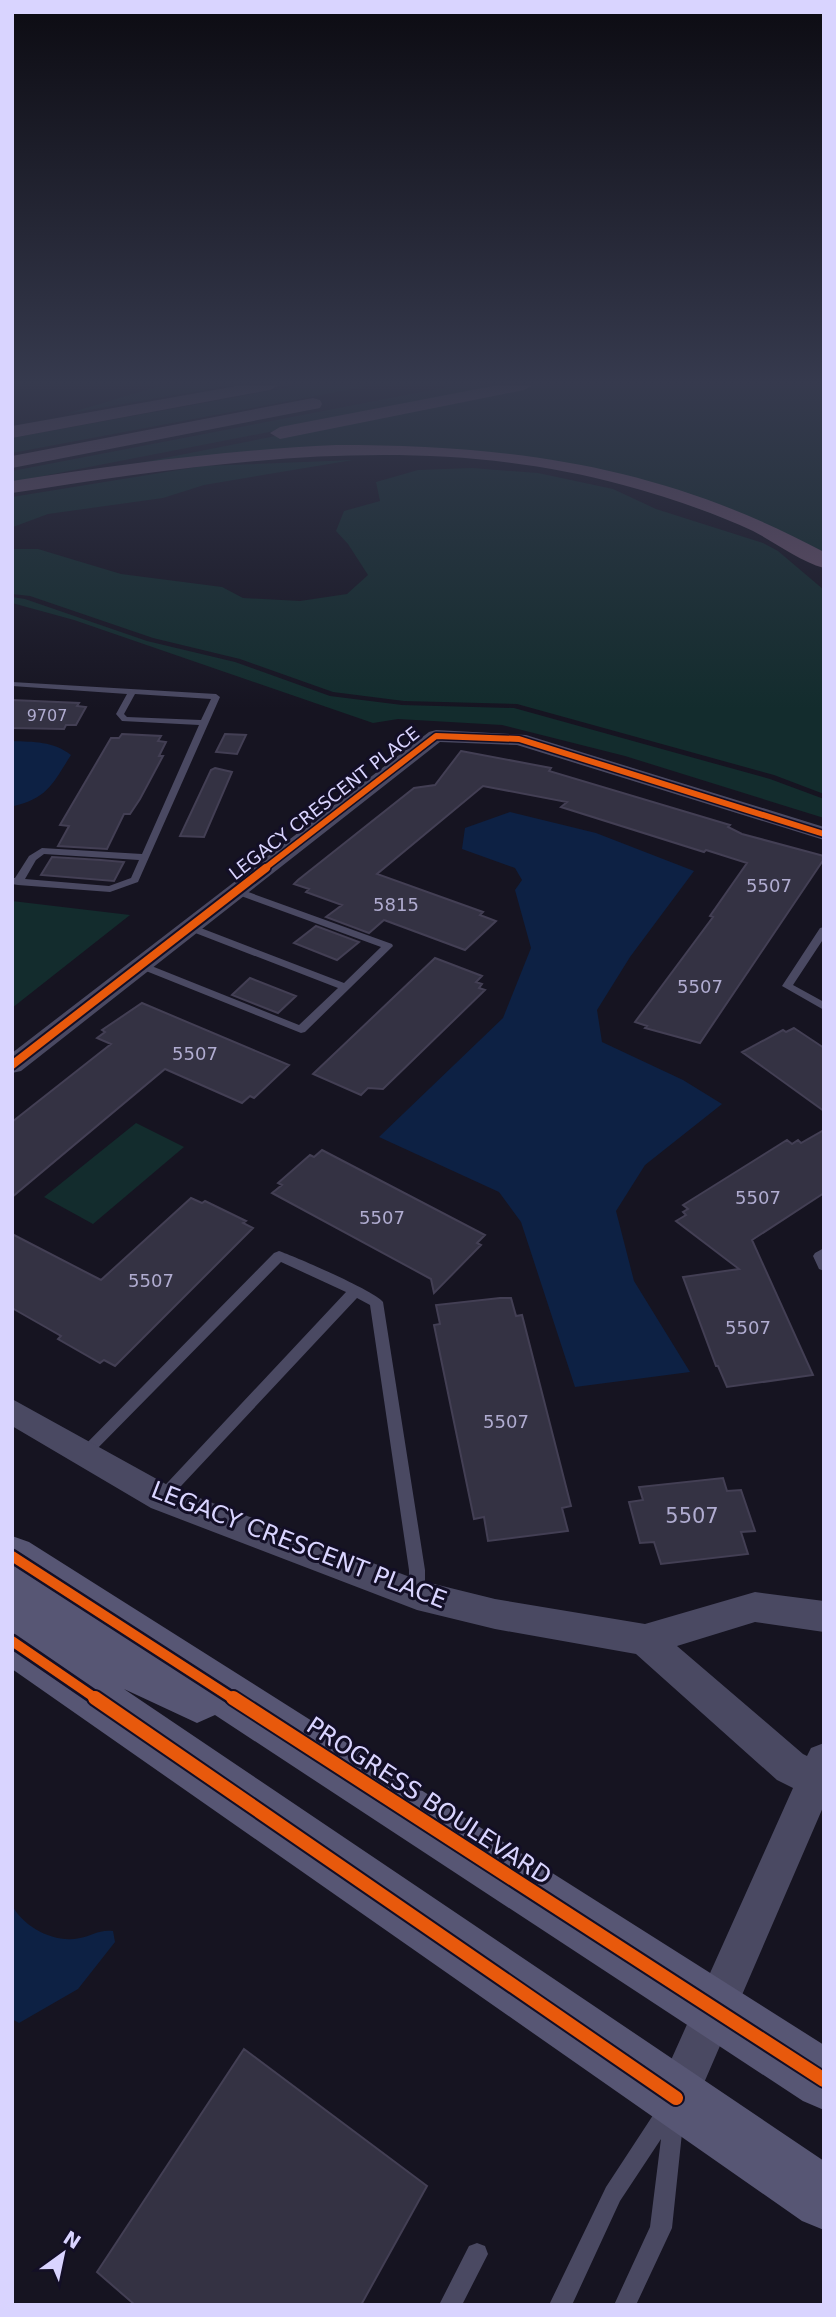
<svg xmlns="http://www.w3.org/2000/svg" width="836" height="2317" font-family="'DejaVu Sans',sans-serif">
<style>
.green{fill:#132c2d}
.water{fill:#0d2144}
.building{fill:#343243;stroke:#433f54;stroke-width:2}
.lines{fill:none;stroke-linecap:round;stroke-linejoin:round}
.service{fill:#4a4962;fill-rule:evenodd}
.minor{fill:#4a4962;fill-rule:evenodd}
.secondary{fill:#575674;fill-rule:evenodd}
.motorway{fill:#67516a;fill-rule:evenodd}
.cycleway-far3-casing{stroke:#130f26;stroke-width:9}
.cycleway-far2-casing{stroke:#130f26;stroke-width:12}
.cycleway-far1-casing{stroke:#130f26;stroke-width:15}
.cycleway-casing{stroke:#130f26;stroke-width:18}
.cycleway-far3{stroke:#e8590c;stroke-width:6}
.cycleway-far2{stroke:#e8590c;stroke-width:8}
.cycleway-far1{stroke:#e8590c;stroke-width:10}
.cycleway{stroke:#e8590c;stroke-width:14}
.labels{text-anchor:middle;dominant-baseline:central;stroke-width:6;stroke-linejoin:round;paint-order:stroke}
.far-number-label{font-size:16px;fill:#b0acd0}
.far-street-label{font-size:18px;fill:#d9d4ff;stroke:#130f26}
.number-label{font-size:18px;fill:#b0acd0}
.near-number-label{font-size:21px;fill:#b0acd0}
.near-street-label{font-size:24px;fill:#d9d4ff;stroke:#130f26}
</style>
<rect width="100%" height="100%" fill="#161421"/>
<path class="green" d="M163,385H232L66,414Z
M302,385H374L12,453V438Z
M458,385H511L12,482V471Z
M534,385H824V556L610,475L408,449L124,466Z
M353,460L204,485L163,498L48,514L13,527L12,532V497L203,466Z
M472,468L538,473L613,489L656,509L763,543L778,551L824,590V794L774,775L517,704L404,701L333,692L240,659L153,638L30,596L12,594V549H38L121,574L222,587L243,598L300,601L347,594L368,575L348,544L336,531L344,511L380,501L376,482L418,470Z
M12,597L25,599L147,641L235,662L330,696L402,705L514,708L770,779L824,799V818L625,756L502,725L398,719L373,723L74,620L12,603Z
M12,901L130,915L12,1008Z
M136,1123L184,1147L93,1224L44,1197Z"/>
<path class="water" d="M12,741C34,742 53,741 71,755C53,783 48,798 14,806Z
M510,812L596,833L694,871L630,957L597,1010L602,1042L683,1080L722,1104L645,1165L616,1211L634,1281L690,1372L575,1387L521,1222L499,1192L379,1137L503,1018L531,948L515,890L522,880L515,868L462,849L465,828Z
M12,1905C23,1927 55,1944 80,1938C91,1936 100,1929 113,1931L115,1942L78,1989L19,2023L12,2019Z"/>
<path class="building" d="M12,700L79,703L77,706L86,707L76,725H66L64,729L12,728Z
M122,734L161,736L158,741L166,742L159,756H163L140,799L130,814H124L107,849L58,846L69,826L60,825L111,738H119Z
M225,734L246,735L237,754L216,752Z
M461,751L551,768L549,771L730,825L728,827L742,834L824,856V859L700,1043L645,1028L647,1026L635,1022L713,917L710,916L747,863L706,850L704,852L561,807L567,802L483,786L377,874L483,912L480,915L496,921L465,950L384,920L369,933L326,917L342,905L306,892L309,889L294,884L298,880L414,788L435,785Z
M215,768L232,772L204,837L180,836L211,770Z
M52,857L101,860L124,862L114,881L41,875Z
M316,926L359,942L337,960L294,943Z
M435,958L482,976L476,982L482,984L479,988L485,990L383,1089L368,1088L361,1095L313,1074Z
M250,978L296,996L278,1013L232,995Z
M142,1003L289,1065L254,1098L250,1096L242,1103L165,1069L12,1197V1122L111,1044L97,1038L105,1032L102,1030Z
M794,1028L824,1048V1111L742,1052L783,1030L786,1032Z
M824,1130V1193L752,1240L813,1375L727,1387L718,1366H716L683,1277L739,1269L676,1221L686,1215L683,1212L688,1209L683,1205L787,1140L792,1144L798,1140L801,1143Z
M322,1150L485,1235L477,1243L481,1245L434,1293L431,1279L272,1193L282,1185L278,1183L310,1155L314,1157Z
M191,1198L202,1203L205,1201L246,1221L243,1223L253,1228L115,1366L104,1360L100,1363L58,1339L61,1336L12,1308V1234L101,1280Z
M500,1298H511L516,1316L522,1315L571,1506L562,1508L568,1531L488,1541L484,1517L474,1519L434,1325L440,1324L436,1305Z
M723,1478L727,1491L741,1490L755,1531L741,1532L748,1554L661,1564L654,1542L640,1543L629,1502L643,1500L639,1487Z
M244,2049L427,2186L361,2305H135L97,2272Z"/>
<g class="lines">
<path class="service" d="M12,682L216,694L220,697L138,882L110,892L18,885L12,884V878H15L29,856L42,848L142,854L199,725L122,721L116,714L127,694L12,686ZM135,694L211,699L201,720L127,717L124,714ZM44,854L139,860L131,878L109,886L25,879L36,860Z
M237,888L392,944L393,946L305,1032L301,1033L136,967L135,965L136,963H144L299,1025L338,988L185,929V925H193L344,983L381,947L233,893L232,891Z
M824,927V938L793,985L824,1002V1010L782,986L820,928Z
M824,1248V1271L819,1269L813,1256L815,1253Z
M279,1251C296,1257 375,1291 383,1302L425,1570V1593L423,1598L417,1600L411,1598L409,1593V1570L370,1305L357,1298L167,1501L162,1503L157,1501L154,1497L346,1292L281,1262L89,1457L84,1459L79,1457L77,1453L274,1253Z
M668,2100L681,2107L684,2114L672,2228L636,2305H614L650,2227L661,2139L620,2201L572,2305H549L606,2187L661,2103Z
M477,2243L485,2246L488,2254L462,2305H439L469,2246Z"/>
<path class="minor" d="M436,730L526,735L824,827V840L517,745L440,742L21,1071L12,1073V1053L429,732Z
M12,1399L173,1488L418,1580L495,1599L645,1624L755,1592L824,1601V1632L755,1622L677,1646L803,1754L807,1756L811,1748L824,1743V1805L691,2113L676,2120L661,2113L654,2098L793,1788L777,1780L636,1654L495,1629L417,1610L151,1508L12,1426Z"/>
<path class="secondary" d="M12,1536L29,1542L824,2045V2110L803,2101L215,1715L197,1723L124,1689L824,2161V2230L802,2221L12,1669Z"/>
<path class="motorway" d="M242,385H279L270,390L12,438V426Z
M498,385H533L524,390L280,439L270,433L280,427Z
M313,398L320,400L322,404L320,408L12,468V456Z
M336,445C515,445 664,466 824,552V568C799,561 776,543 753,531C712,512 667,497 623,485C424,430 212,462 12,493V481C120,464 227,450 336,445Z"/>
<g class="cycleway-far3-casing">
<path id="cycleway-far3" d="M264,869L436,736L519,739L824,834"/>
</g>
<g class="cycleway-far2-casing">
<path id="cycleway-far2" d="M12,1065L266,868"/>
</g>
<g class="cycleway-far1-casing">
<path id="cycleway-far1" d="M12,1556L235,1700
M12,1641L98,1700"/>
</g>
<g class="cycleway-casing">
<path id="cycleway" d="M95,1698L676,2098
M233,1698L824,2080"/>
</g>
<use href="#cycleway-far3" class="cycleway-far3"/>
<use href="#cycleway-far2" class="cycleway-far2"/>
<use href="#cycleway-far1" class="cycleway-far1"/>
<use href="#cycleway" class="cycleway"/>
</g>
<linearGradient id="sky" x2="0" y2="1"><stop stop-color="#0c0b12"/><stop offset="0.54" stop-color="#363a4e"/><stop offset="1" stop-color="#363a4e" stop-opacity="0"/></linearGradient>
<rect width="836" height="709" fill="url(#sky)"/>
<g class="labels">
<g class="far-number-label">
<text x="47" y="715">9707</text>
</g>
<g class="far-street-label">
<text transform="translate(324 803) rotate(-38)">LEGACY CRESCENT PLACE</text>
</g>
<g class="number-label">
<text x="769" y="885">5507</text>
<text x="396" y="904">5815</text>
<text x="700" y="986">5507</text>
<text x="195" y="1053">5507</text>
<text x="758" y="1197">5507</text>
<text x="382" y="1217">5507</text>
<text x="151" y="1280">5507</text>
<text x="748" y="1327">5507</text>
<text x="506" y="1421">5507</text>
</g>
<g class="near-number-label">
<text x="692" y="1516">5507</text>
</g>
<g class="near-street-label">
<text transform="translate(299 1545) rotate(21)">LEGACY CRESCENT PLACE</text>
<text transform="translate(429 1801) rotate(33)">PROGRESS BOULEVARD</text>
</g>
</g>
<rect width="836" height="2317" fill="none" stroke="#d9d4ff" stroke-width="28"/>
<g transform="translate(63 2254) rotate(33)" stroke="#130f26" stroke-width="5" paint-order="stroke">
<path d="M0-5L12 26L0 18L-12 26Z" fill="#d9d4ff"/>
<text y="-10" font-size="19" font-weight="bold" text-anchor="middle" fill="#d9d4ff">N</text>
</g>
</svg>
